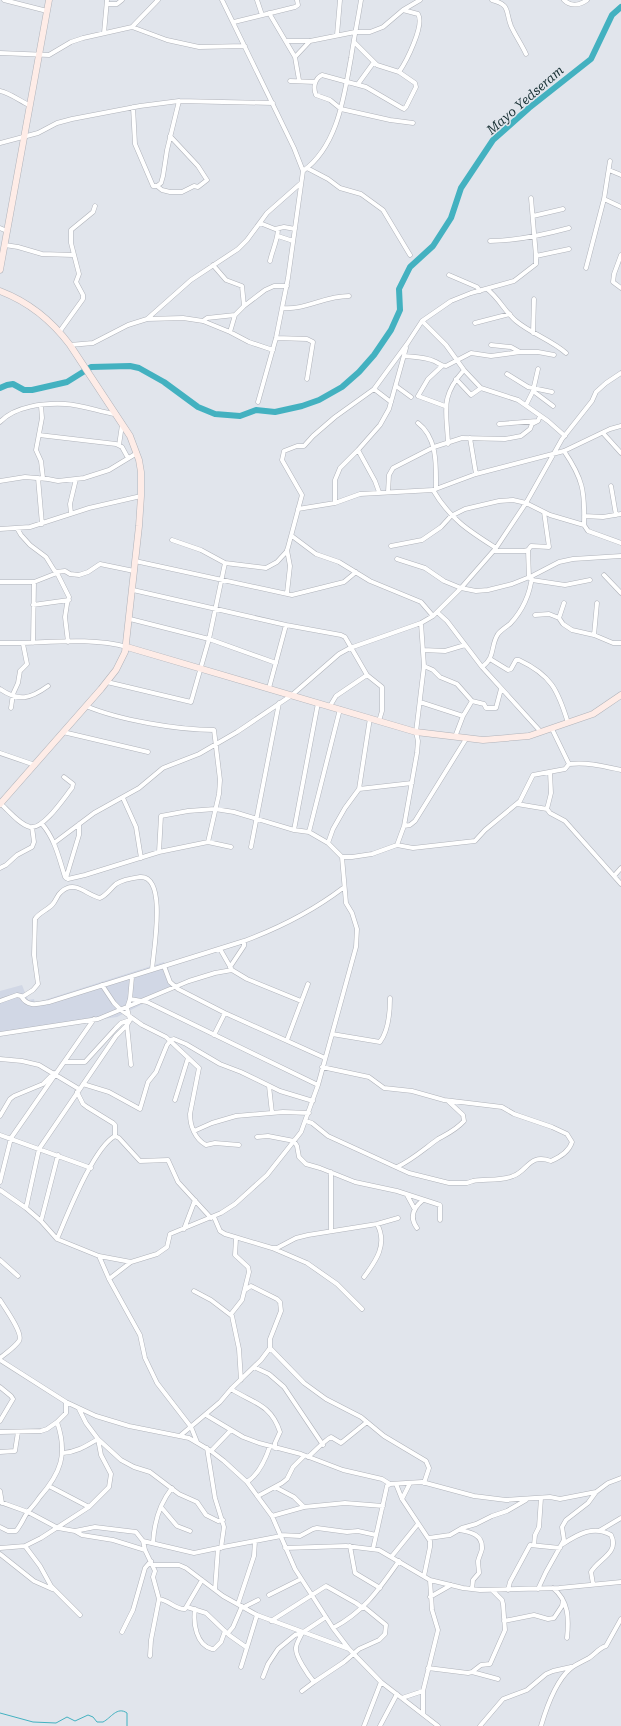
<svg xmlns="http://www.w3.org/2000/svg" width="621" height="1726" font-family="'Roboto Serif',serif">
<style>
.built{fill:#d1d7e5}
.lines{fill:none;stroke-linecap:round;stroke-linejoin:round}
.stream{stroke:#43b1c0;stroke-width:1}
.river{stroke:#43b1c0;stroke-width:6}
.minor-casing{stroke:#b0b3ba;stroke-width:5}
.secondary-casing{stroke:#b0b3ba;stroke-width:7}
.minor{stroke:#fff;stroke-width:4}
.secondary{stroke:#feece7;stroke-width:6}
.labels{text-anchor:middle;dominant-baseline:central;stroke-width:3;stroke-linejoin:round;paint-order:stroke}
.water-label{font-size:13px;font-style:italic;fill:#1a3236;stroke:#e1e5ec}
</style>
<rect width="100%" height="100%" fill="#e1e5ec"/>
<path class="built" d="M164,962L168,968L174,988L117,1017L0,1033V991L22,985L28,1000L34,999L35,1003Z"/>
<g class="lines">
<path class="stream" d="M0,1713L33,1722L56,1723L67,1717L75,1721L88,1715L93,1717L97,1722H103C111,1718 117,1706 127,1713V1726"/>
<path class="river" d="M0,388L7,385L13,384L24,390H32L67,382L91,367L130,366L139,368L164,382L198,407L215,414L240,416L256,410L275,412L302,406L319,400L342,387L359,372L374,355L391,330L400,310L399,289L410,267L433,246L451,218L461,188L493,140L529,108L591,59L612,15L621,7"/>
<g class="minor-casing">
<path id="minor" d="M4,0L47,11
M222,0L294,148L303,171L288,278L276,338L258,402
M257,0L262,15
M492,0C511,5 505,11 511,26C515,35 522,45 526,54
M564,0C571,7 580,5 587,0
M107,4H117L122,0
M269,13L295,57L299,80
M234,22L295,7L298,5L297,0
M132,27L167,40L199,47L245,46
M104,33L107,0
M337,35L340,0
M287,41H310L355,32H370L383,27L403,10L420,0
M354,42L377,65L399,72L415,83L416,87L406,107L404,109L402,108L366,87L322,75C314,79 313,88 316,95L330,100L341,109L390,120L413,123
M0,53L49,55L71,42L83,38L132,27L158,0
M295,57L310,41
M399,72C406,62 425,25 418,14L403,10
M290,81L315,82
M358,84L374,62
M0,91C10,93 20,101 29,105
M133,107L135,144L153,186H157L162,190L170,192H182L194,186L198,187L207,180L198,166L170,136
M0,143L38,133L57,123L72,119L140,106L179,101L273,103
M307,168L328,179L340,188L361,194L383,210L410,255
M609,170L621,175
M303,171C338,146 344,96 351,58C354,38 358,19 361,0
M157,186L161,183L163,176L167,150L179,101
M531,198L536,256
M604,199L610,161
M533,216L563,209
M260,223L275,229L284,227L295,229
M0,228L7,231
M278,236L293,241
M490,241C517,241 543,235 569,228
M5,245L18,247L42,254L73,255
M621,255L614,274L613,282L621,288
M270,261C272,251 278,239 278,229
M213,265L226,280L242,286L244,306
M586,268L604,199L621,207
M449,275L477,287L480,291
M487,289C499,298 505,312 516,321C532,334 551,340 566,353
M283,308C306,310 324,296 349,296
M147,319L191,280L238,249L247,240L267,213L301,183
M203,321L207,318L235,315
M422,321L446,345L464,370L481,388L518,400L548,421L565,436
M475,323L510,314
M60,331L83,299V295L76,282L79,274L71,243V230L93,212L95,206
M230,332L235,315L244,306L265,290L274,286H287
M533,333L534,299
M276,338L307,339L313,342L307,379
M70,345L93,343L128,325L147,319L183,318L203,321L230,332L249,342L273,350
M491,345L511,347L520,352
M404,356C414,357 425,357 434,361C439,363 441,366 446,366L471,353L491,356L520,352H538L554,355
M442,366L428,379L418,396L445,406
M507,374L528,387L552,392
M456,379L471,395L481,388
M396,386L411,397
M374,389L391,402
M533,391L553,406
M526,405L533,391L538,369
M41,406L42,418L36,450L41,461L43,478
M0,422C15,406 44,403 65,404C81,405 98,411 114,414
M418,423C438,438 436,467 436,489
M499,424L537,421
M603,433L621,453
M39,435L116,444L122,447L128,458
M470,438L476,474
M448,444C447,411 439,398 464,370
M119,445L122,425
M358,450L375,481L379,492
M564,451C583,479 585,491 584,525
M38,478L42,524
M0,481L25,477L48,479L58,481L84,478L109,470L137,453
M611,486L616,515
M433,490C450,519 469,531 496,548
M388,492L389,475L393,468L434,447L462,438L505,439L521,436L530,429L532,424L538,421L540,416
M335,503V480L340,468L358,450L380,425L389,409L406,348
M298,509L335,503L360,494L433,490L476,474L564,451L610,429L621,426
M71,513L70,504L76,479
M584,516L603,517L621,514
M17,528L21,535L30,545L46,557L54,570L57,573L69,597L67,604L65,617L68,642
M0,529L30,527L89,508L141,496
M292,536L316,554L339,562L370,581L421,602L433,616
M172,540L201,550L225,563L266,568L277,562L287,551L302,495L282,460L284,451L297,446H304L313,436L335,417L374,389L407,344L422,321L451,301L471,293L514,281L536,264V256L569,249
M391,546L422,540L441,527L451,516L465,509L499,501L513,500L526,503L550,515L584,525L588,531L621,543
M528,550L529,578
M494,551H524L528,550L531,546L549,547L544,512
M397,559L425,568L444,581L461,588L476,591L488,590L512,584L532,576L559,562L573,559L621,556
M135,561L292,595L344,582L356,572
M56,572L65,571L70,574L79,575L88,572L100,564L134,571
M604,575L621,593
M532,580L565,585L590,580
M0,582H34L57,573
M133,590L286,625L341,635L345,637L367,675
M287,593L290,566L287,550
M33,605L69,600
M437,612L447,621L482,667L541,732
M535,615L549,614L559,618L563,624L572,630L594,635L613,643H621
M559,618L564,603
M130,619L209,639L276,663
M594,635L597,603
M0,643C40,644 88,636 127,647
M33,643L34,582
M423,650L445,651L465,645
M490,659L508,670L511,669L516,660H519C551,675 558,690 568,723
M424,666L433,670L440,677L457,684L472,701L484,704L486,708H496L501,689
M482,667C496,657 490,646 498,634C501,630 506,627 510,624C523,610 530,595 532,576
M107,682L191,702L209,639L225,563
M269,688L286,625
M0,689C19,702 30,699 48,686
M420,702L463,716
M86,706C119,720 178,730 214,730L220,780L219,794L208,842
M330,706L336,696L367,675L382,687V711L379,721
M11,708L13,694L18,683L20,671L27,664L23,644
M552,729L569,764
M63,732L148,752
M455,737L463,716L472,701
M0,753L35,765
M359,789L412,783
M123,798L136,827L141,858
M1,804C9,811 19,824 30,827C43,830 64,798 72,788L73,784L64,777
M517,804L547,809L550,813L565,821L621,884
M547,809L551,793L550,772
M42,824C55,839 59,858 65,877L68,879L85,875L159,852L208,842L231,847
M404,826L410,825L415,821L466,739
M294,830L318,703
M309,832L340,709
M54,843L94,813L139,788L163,768L199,754L237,732L292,695L339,654L350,648L421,623L433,616L461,588L496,548L526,503L562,439L592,401L596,392L606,383L621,373
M328,843L333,829L345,808L359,789L370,718
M397,845L404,826L417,753L418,741L416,732L424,666L421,623
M251,847L279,703
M342,857H352L372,854L397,845L413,848L475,841L485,830L520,801L533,775L565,769L569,764C588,762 603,766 621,770
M0,868L6,865L17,855L32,847L34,842L32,827
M614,876L621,868
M66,878L79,835V824
M220,949L232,970L247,979L301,1001
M164,966L170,982L178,989L225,1013L325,1058
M230,967L244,946V941
M102,985L114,1003L121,1010L142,1025L166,1037L199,1068L190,1114C190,1126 195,1139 206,1145L215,1143L239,1145
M22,997L33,990L38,984L34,955L35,919C39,913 47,910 52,905C56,901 57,895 61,892C75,879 86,895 100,898C107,895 110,889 116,884C122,880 133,878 140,877C168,875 153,953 152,970
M130,999L147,1002L318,1085
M0,1001L17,995L21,996C28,1008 38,1004 49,1002L244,941C279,928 314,910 343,888
M127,1025L131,1065
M0,1034L98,1019L189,981L215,973L232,970
M332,1034L380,1042C389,1030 390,1012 390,998
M214,1035L225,1013
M287,1040L308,984
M0,1059L22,1061L39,1065L79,1089
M65,1062H85L116,1028L121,1023L130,1020
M83,1084L109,1092L140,1109L148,1082L156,1072L167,1045L171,1040L174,1039L186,1044L220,1064L241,1072L280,1091L313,1101
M269,1086L272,1113
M77,1092L83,1104L87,1107L113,1123L115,1125V1136
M175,1100L188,1058
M0,1116L10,1099L14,1096L43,1084L54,1073
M306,1121L312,1123L328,1136L409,1173L449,1183H467L473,1181C484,1179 503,1181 513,1176C528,1171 529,1153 551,1161C560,1157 569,1152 572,1142L567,1134L552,1127L514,1114L502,1107L444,1100L412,1091L384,1088L369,1077L322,1067
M194,1131L212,1123L236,1116L283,1112L309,1113
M0,1135L91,1168
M115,1136L119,1138L140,1161L168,1160L178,1182L211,1218
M257,1137L268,1136L294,1141L297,1146L299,1157L306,1164L320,1168L355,1182L397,1191L437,1204L440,1205V1220
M397,1167C412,1160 424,1149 438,1139C447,1134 456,1130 464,1121L463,1115L448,1101
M331,1172V1231
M0,1182L11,1138L94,1019
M0,1190L26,1208L41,1221L57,1239L99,1256L131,1262
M407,1195L414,1208
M26,1208L39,1149L116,1036L127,1025L130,1020L127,1008L130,999L132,977
M214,1217L220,1231L225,1234L272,1248L307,1263L337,1284L362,1309
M41,1221L58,1155
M417,1228C409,1217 413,1208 423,1200
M184,1229L195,1200
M57,1239C67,1216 93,1148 115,1136
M272,1248H277L296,1238L308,1235L377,1224L398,1218
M99,1256L109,1279L140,1335L145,1358L157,1383L191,1427L197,1442
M0,1260L18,1276
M364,1277C376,1261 388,1244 377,1224
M109,1279L131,1262L157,1254L167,1247L170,1234L221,1213L235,1204L267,1175L301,1132L318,1085L356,947L357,929L352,913L346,903L342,857L328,843L309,832L294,830L234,812L215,809L188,811L161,816L159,852
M194,1291L211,1300L232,1316L239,1349L241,1380
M0,1300C5,1308 24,1334 19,1341C14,1348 6,1353 0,1358
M231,1314L242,1300L249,1272L248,1267L235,1255L236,1239
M270,1348L304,1383L326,1399L361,1417L384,1436L426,1461L429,1468L424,1483
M0,1360L66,1402L96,1416L129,1426L189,1438L211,1451L224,1461L247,1482L272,1516L295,1569L333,1628L349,1649L381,1682L438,1726
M254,1367L269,1374L284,1387L323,1445
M0,1387L11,1396L13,1399L0,1421
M231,1389C253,1403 271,1404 280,1432L275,1443V1448
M206,1415L243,1437L259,1443L301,1454L343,1470L382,1479L390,1484L422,1482L474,1496L506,1500L550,1497L560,1499L596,1492
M0,1432L41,1431L47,1429L57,1422
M181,1435L220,1402L231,1389L261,1360L270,1348V1339L281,1311L280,1302L277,1299L251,1286L245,1290
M98,1439L121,1460L134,1467L150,1472L179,1494L197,1502L206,1515L218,1521L223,1520
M207,1448L215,1498L224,1527L221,1548
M211,1451L231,1430
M0,1452L15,1451L18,1432
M63,1453C77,1452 86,1446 98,1439
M308,1457C315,1451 325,1440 331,1437L341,1443L367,1422
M247,1482C258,1475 266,1458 270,1446
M396,1484L402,1499L430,1541V1547L424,1576
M49,1486L89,1507
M275,1487L294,1497L304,1507
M0,1491L2,1503
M258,1496L282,1483L287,1479L293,1467L304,1456
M402,1499L410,1483
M0,1502L28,1512L58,1528L75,1531L82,1535L113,1540L145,1550
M161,1507L177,1526L190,1531
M272,1516L304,1507L345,1503L383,1506
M0,1527L8,1531H16C21,1525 23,1519 27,1513C31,1508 36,1503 39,1498C61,1473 68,1454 57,1422L66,1413V1402
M459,1530C470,1532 483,1534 482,1549C481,1553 479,1557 478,1561C478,1566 479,1569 479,1573L473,1580L472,1589
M75,1531L95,1527L136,1532L143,1541L145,1550L155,1571L153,1577L159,1599L151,1640L150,1656
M599,1531L621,1518
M280,1535L300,1536L313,1529L317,1528L347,1532L358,1531L376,1535
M429,1538L450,1535L462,1528L476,1524L492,1516L507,1511L526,1500
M143,1541L194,1553L218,1548
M153,1543C154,1524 160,1503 172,1488
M563,1544C578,1534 594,1525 611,1535C620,1553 598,1559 591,1572L593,1584
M534,1545L535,1535L539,1527L541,1498
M25,1546L40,1566L51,1586L80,1615
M350,1546L355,1573L380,1588
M0,1548L25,1546L41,1538L89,1507L109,1487L111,1474L101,1455L98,1439L86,1423L79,1409
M285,1548L346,1546L379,1550L430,1580L463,1588L480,1590L559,1588L621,1582
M373,1549L387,1486L390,1484
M0,1554L34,1581L52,1589
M392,1556L418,1524
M153,1565H179L186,1568L223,1596L257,1615L349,1649
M553,1588C569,1601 569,1619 567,1638
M538,1589L546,1572L564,1540L562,1527L566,1520L588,1503L596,1492L608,1483L621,1478
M215,1590L218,1548L255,1541
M508,1590L510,1582L530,1545L560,1548
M269,1595L301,1579
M430,1597L451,1585
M159,1599C169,1600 176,1610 185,1609L202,1580
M238,1604L254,1556L255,1541L281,1536
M187,1607L206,1613L229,1635L246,1647
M244,1607L258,1600
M195,1609C193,1623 196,1645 212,1649H214L221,1642L225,1631
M271,1621L326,1586L356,1603L363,1608
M504,1621L534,1615L548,1619L554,1618L562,1606L563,1601
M333,1628C365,1611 379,1589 399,1561
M122,1632L133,1610L145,1568L151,1561
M228,1633L233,1627L242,1606
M302,1633C300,1638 296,1644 296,1648C295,1656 308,1675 314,1682
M241,1667L257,1615
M428,1668L468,1673L472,1672L498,1679
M472,1672L481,1665L490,1664L505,1630L503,1604L502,1600L493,1591
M263,1677L268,1664L278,1649L295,1635L302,1633L326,1617
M302,1691L314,1682L344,1662L359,1649L379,1640L385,1634L386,1625L364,1607
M402,1698L423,1691
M423,1714V1691L438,1630L432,1610L430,1580
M364,1726L381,1682
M380,1726L397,1694
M480,1726L503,1699L527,1690L546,1674L553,1671L571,1667
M541,1726C546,1709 556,1681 570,1669C576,1664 582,1662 589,1658C595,1654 599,1648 606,1646L621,1619"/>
</g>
<g class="secondary-casing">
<path id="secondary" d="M0,270L49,0
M0,291C29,302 52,321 70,345L130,436L139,460L141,472V496L139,526L125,652L116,670L101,689L0,804
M127,647L416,732L483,740L529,736L593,714L621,695"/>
</g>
<use href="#minor" class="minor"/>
<use href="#secondary" class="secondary"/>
</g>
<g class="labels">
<g class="water-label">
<text transform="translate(525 100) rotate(-41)">Mayo Yedseram</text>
</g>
</g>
</svg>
